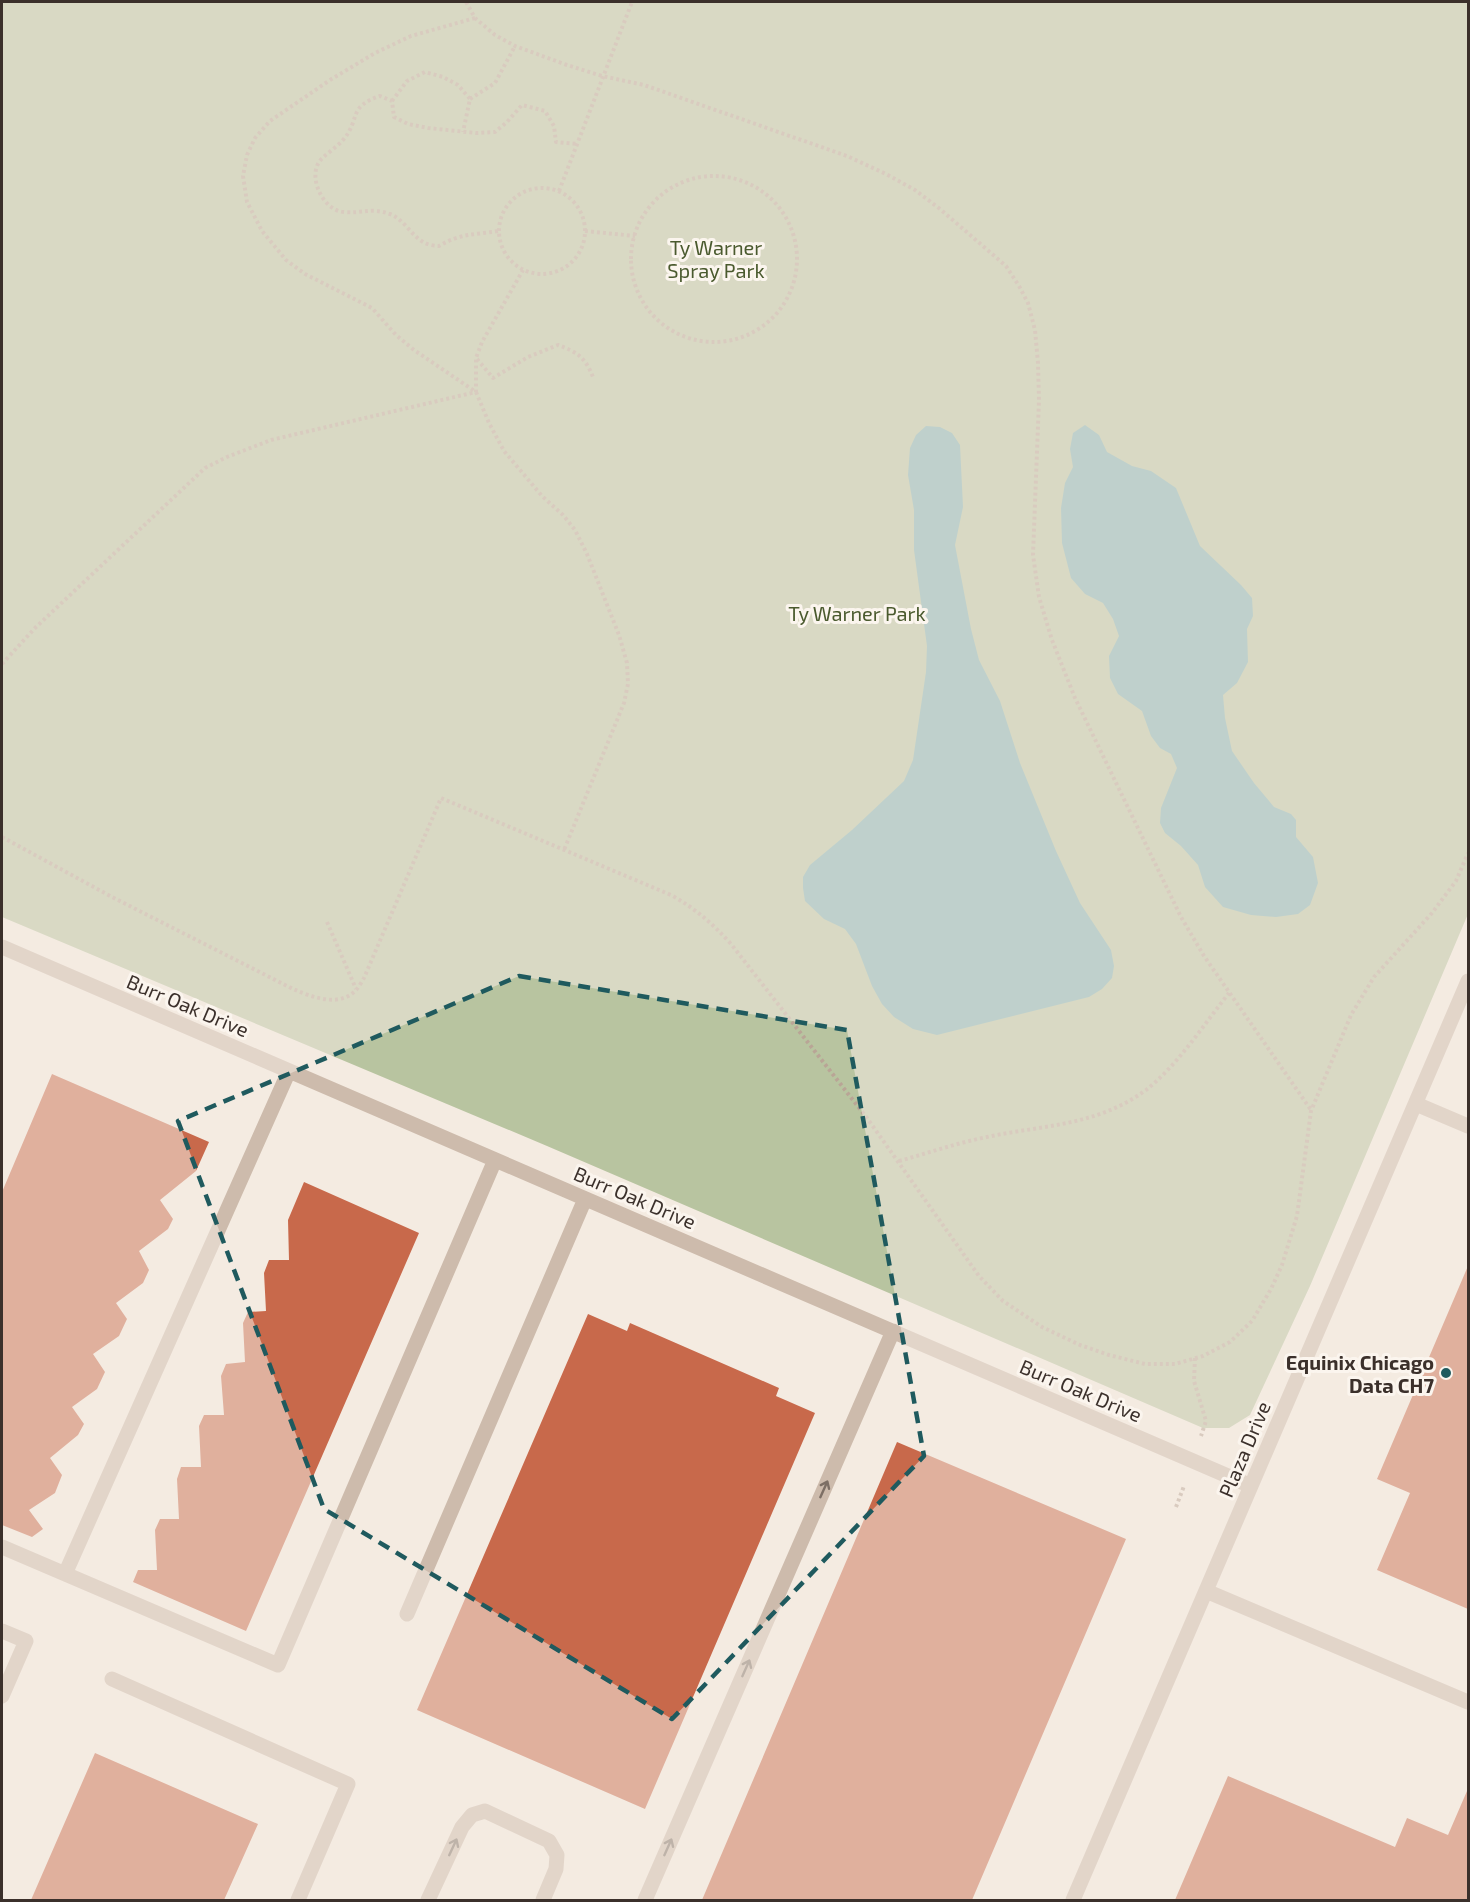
<svg xmlns="http://www.w3.org/2000/svg" width="1470" height="1902" font-family="'Exo 2',sans-serif">
<style>
.green{fill:#b8c4a0}
.water{fill:#7fb0b2}
.building{fill:#c8694b}
.lines{fill:none;stroke-linecap:round;stroke-linejoin:round}
.path{stroke:#b9a596;stroke-width:4;stroke-dasharray:3 3;stroke-linecap:butt}
.minor{stroke:#cdbbac;stroke-width:15}
.oneway{stroke:#7d6f65}
.marked{fill:none;stroke:#1f5a5e;stroke-width:4.5;stroke-dasharray:12 8;stroke-linejoin:round}
.poi-dot{fill:#1f5a5e;stroke:#fbf5ee;stroke-width:2}
.labels{text-anchor:middle;dominant-baseline:central;stroke-width:6;stroke-linejoin:round;paint-order:stroke}
.park-label{font-size:20px;fill:#4a5a2e;stroke:#fbf5ee}
.street-label{font-size:20px;fill:#3b302b;stroke:#fbf5ee}
.poi-label{font-size:20px;font-weight:bold;fill:#3b302b;stroke:#fbf5ee;text-anchor:end}
</style>
<rect width="100%" height="100%" fill="#f4ebe1"/>
<path class="green" d="M2,2H1468V914L1310,1286L1250,1415L1229,1428H1203L547,1146L2,917Z"/>
<path class="water" d="M1085,425L1099,435L1107,452L1132,466L1151,471L1176,488L1200,546L1241,585L1252,598L1253,616L1247,629L1248,662L1237,683L1223,695L1225,718L1232,751L1254,783L1274,807L1291,814L1296,820V837L1313,857L1318,883L1310,905L1298,914L1276,917L1251,915L1223,907L1205,887L1198,865L1181,846L1165,833L1160,823L1161,808L1177,768L1171,754L1160,748L1151,736L1142,711L1118,694L1110,678L1109,656L1119,636L1113,619L1103,603L1085,594L1071,578L1062,543L1061,508L1065,483L1073,467L1070,449L1073,433Z
M926,426L940,427L952,433L960,445L963,507L955,545L971,629L979,660L1000,701L1020,763L1056,851L1080,903L1111,950L1114,966L1112,978L1102,989L1089,997L937,1035L913,1029L894,1017L882,1004L872,986L856,944L845,929L824,919L805,901L803,888V877L810,865L852,830L904,781L913,760L926,672L927,646L914,550V510L908,475L910,448L916,435Z"/>
<path class="building" d="M52,1074L209,1142L196,1171L160,1200L173,1219L168,1229L139,1251L149,1270L143,1283L116,1303L127,1319L119,1336L93,1354L105,1372L97,1389L72,1407L84,1424L78,1435L50,1458L62,1475L55,1493L29,1510L43,1529L32,1537L2,1525V1192Z
M304,1182L419,1233L246,1631L133,1582L138,1570H157L155,1530L160,1519H179L177,1479L181,1467H201L199,1426L204,1415H224L221,1376L226,1364L245,1362L243,1323L248,1312L266,1311L264,1273L269,1260H289L288,1220Z
M1468,1266V1609L1377,1570L1410,1493L1377,1479Z
M588,1314L627,1331L630,1323L779,1388L776,1396L815,1413L645,1809L417,1710Z
M897,1442L1126,1539L972,1900H702Z
M95,1753L258,1824L224,1900H31Z
M1228,1776L1395,1847L1407,1818L1448,1835L1467,1791L1468,1792V1900H1175Z"/>
<g class="lines">
<path class="path" d="M466,2L475,18L495,35L515,46L567,65L602,76L644,85L847,156L886,174L915,190L940,209L1006,266L1019,286L1028,303L1035,330L1038,363L1039,400L1033,555L1039,597L1052,640L1075,698L1181,917L1204,956L1311,1110
M475,18L411,36L375,53L330,80L270,121L255,138L247,155L243,176L247,202L262,231L286,260L305,274L372,308L396,335L414,350L476,392L489,423L504,451L542,496L563,515L575,530L587,554L619,635L627,663L628,684L624,703L564,850
M470,99L495,83L515,46
M392,101L407,81L425,72L443,77L458,85L470,99L463,132
M631 259a83 83 0 1 1 166 0a83 83 0 1 1-166 0Z
M499 231a43 43 0 1 1 86 0a43 43 0 1 1-86 0Z
M559,191L632,2
M498,231C474,235 461,233 439,246C435,246 429,245 425,243C412,237 404,219 390,214C370,207 361,214 344,212C324,211 308,179 319,162C323,156 337,147 343,140C361,119 347,107 380,96L392,101L394,117L408,124L428,128L476,133L495,132L507,122L522,105L545,111L554,126L556,142L577,144
M585,231L635,236
M477,359L493,378L528,357L558,345C577,352 585,357 593,377
M2,664L35,628L205,468L227,457L271,440L476,392V358L482,342L523,270
M2,837L112,897L293,989C312,997 339,1008 356,990C359,987 362,981 364,978L441,798L671,895C696,909 712,923 731,944L867,1118L979,1276L1003,1301L1042,1327L1080,1345L1109,1355L1145,1364H1175L1203,1356L1230,1342L1252,1321L1271,1289L1282,1265L1297,1216L1311,1111L1351,1015L1374,977L1432,913L1456,881L1468,853
M327,922L356,989
M899,1161C928,1153 957,1143 987,1137C1043,1125 1097,1126 1146,1090C1177,1066 1205,1023 1229,993
M1195,1358L1194,1381L1206,1421L1201,1436
M1176,1507L1184,1486"/>
<path class="minor" d="M2,947L1251,1486
M1416,1104L1468,1126
M2,1547L278,1665L495,1160
M65,1574L289,1071
M1206,1591L1468,1702
M407,1614L585,1199
M2,1631L26,1641L2,1696
M112,1679L348,1784L298,1900
M428,1900L462,1827L472,1815L485,1811L549,1841L557,1855L556,1869L543,1900
M645,1900L893,1331
M1073,1900L1468,981"/>
</g>
<defs><path id="oneway-shaft" d="M-6 0H5M1.5-3L5.5 0L1.5 3" fill="none" stroke-width="1.6" stroke-linecap="round" stroke-linejoin="round" transform="scale(1.5)"/></defs>
<g class="oneway">
<use href="#oneway-shaft" transform="translate(824 1489) rotate(-66)"/>
<use href="#oneway-shaft" transform="translate(746 1668) rotate(-66)"/>
<use href="#oneway-shaft" transform="translate(453 1847) rotate(-65)"/>
<use href="#oneway-shaft" transform="translate(668 1847) rotate(-66)"/>
</g>
<path d="M0 0H1470V1902H0ZM519,976L847,1030L924,1456L672,1719L324,1509L178,1121Z" fill="#f4ebe1" fill-opacity=".55" fill-rule="evenodd"/>
<path class="marked" d="M519,976L847,1030L924,1456L672,1719L324,1509L178,1121Z"/>
<circle class="poi-dot" cx="1446" cy="1373" r="6"/>
<g class="labels">
<g class="park-label">
<text x="716" y="247">Ty Warner<tspan x="716" dy="23">Spray Park</tspan></text>
<text x="857" y="613">Ty Warner Park</text>
</g>
<g class="street-label">
<text transform="translate(188 1005) rotate(23)">Burr Oak Drive</text>
<text transform="translate(635 1197) rotate(23)">Burr Oak Drive</text>
<text transform="translate(1081 1390) rotate(23)">Burr Oak Drive</text>
<text transform="translate(1244 1449) rotate(-67)">Plaza Drive</text>
</g>
<g class="poi-label">
<text x="1434" y="1362">Equinix Chicago<tspan x="1434" dy="23">Data CH7</tspan></text>
</g>
</g>
<rect width="1470" height="1902" fill="none" stroke="#3b302b" stroke-width="6"/>
</svg>
